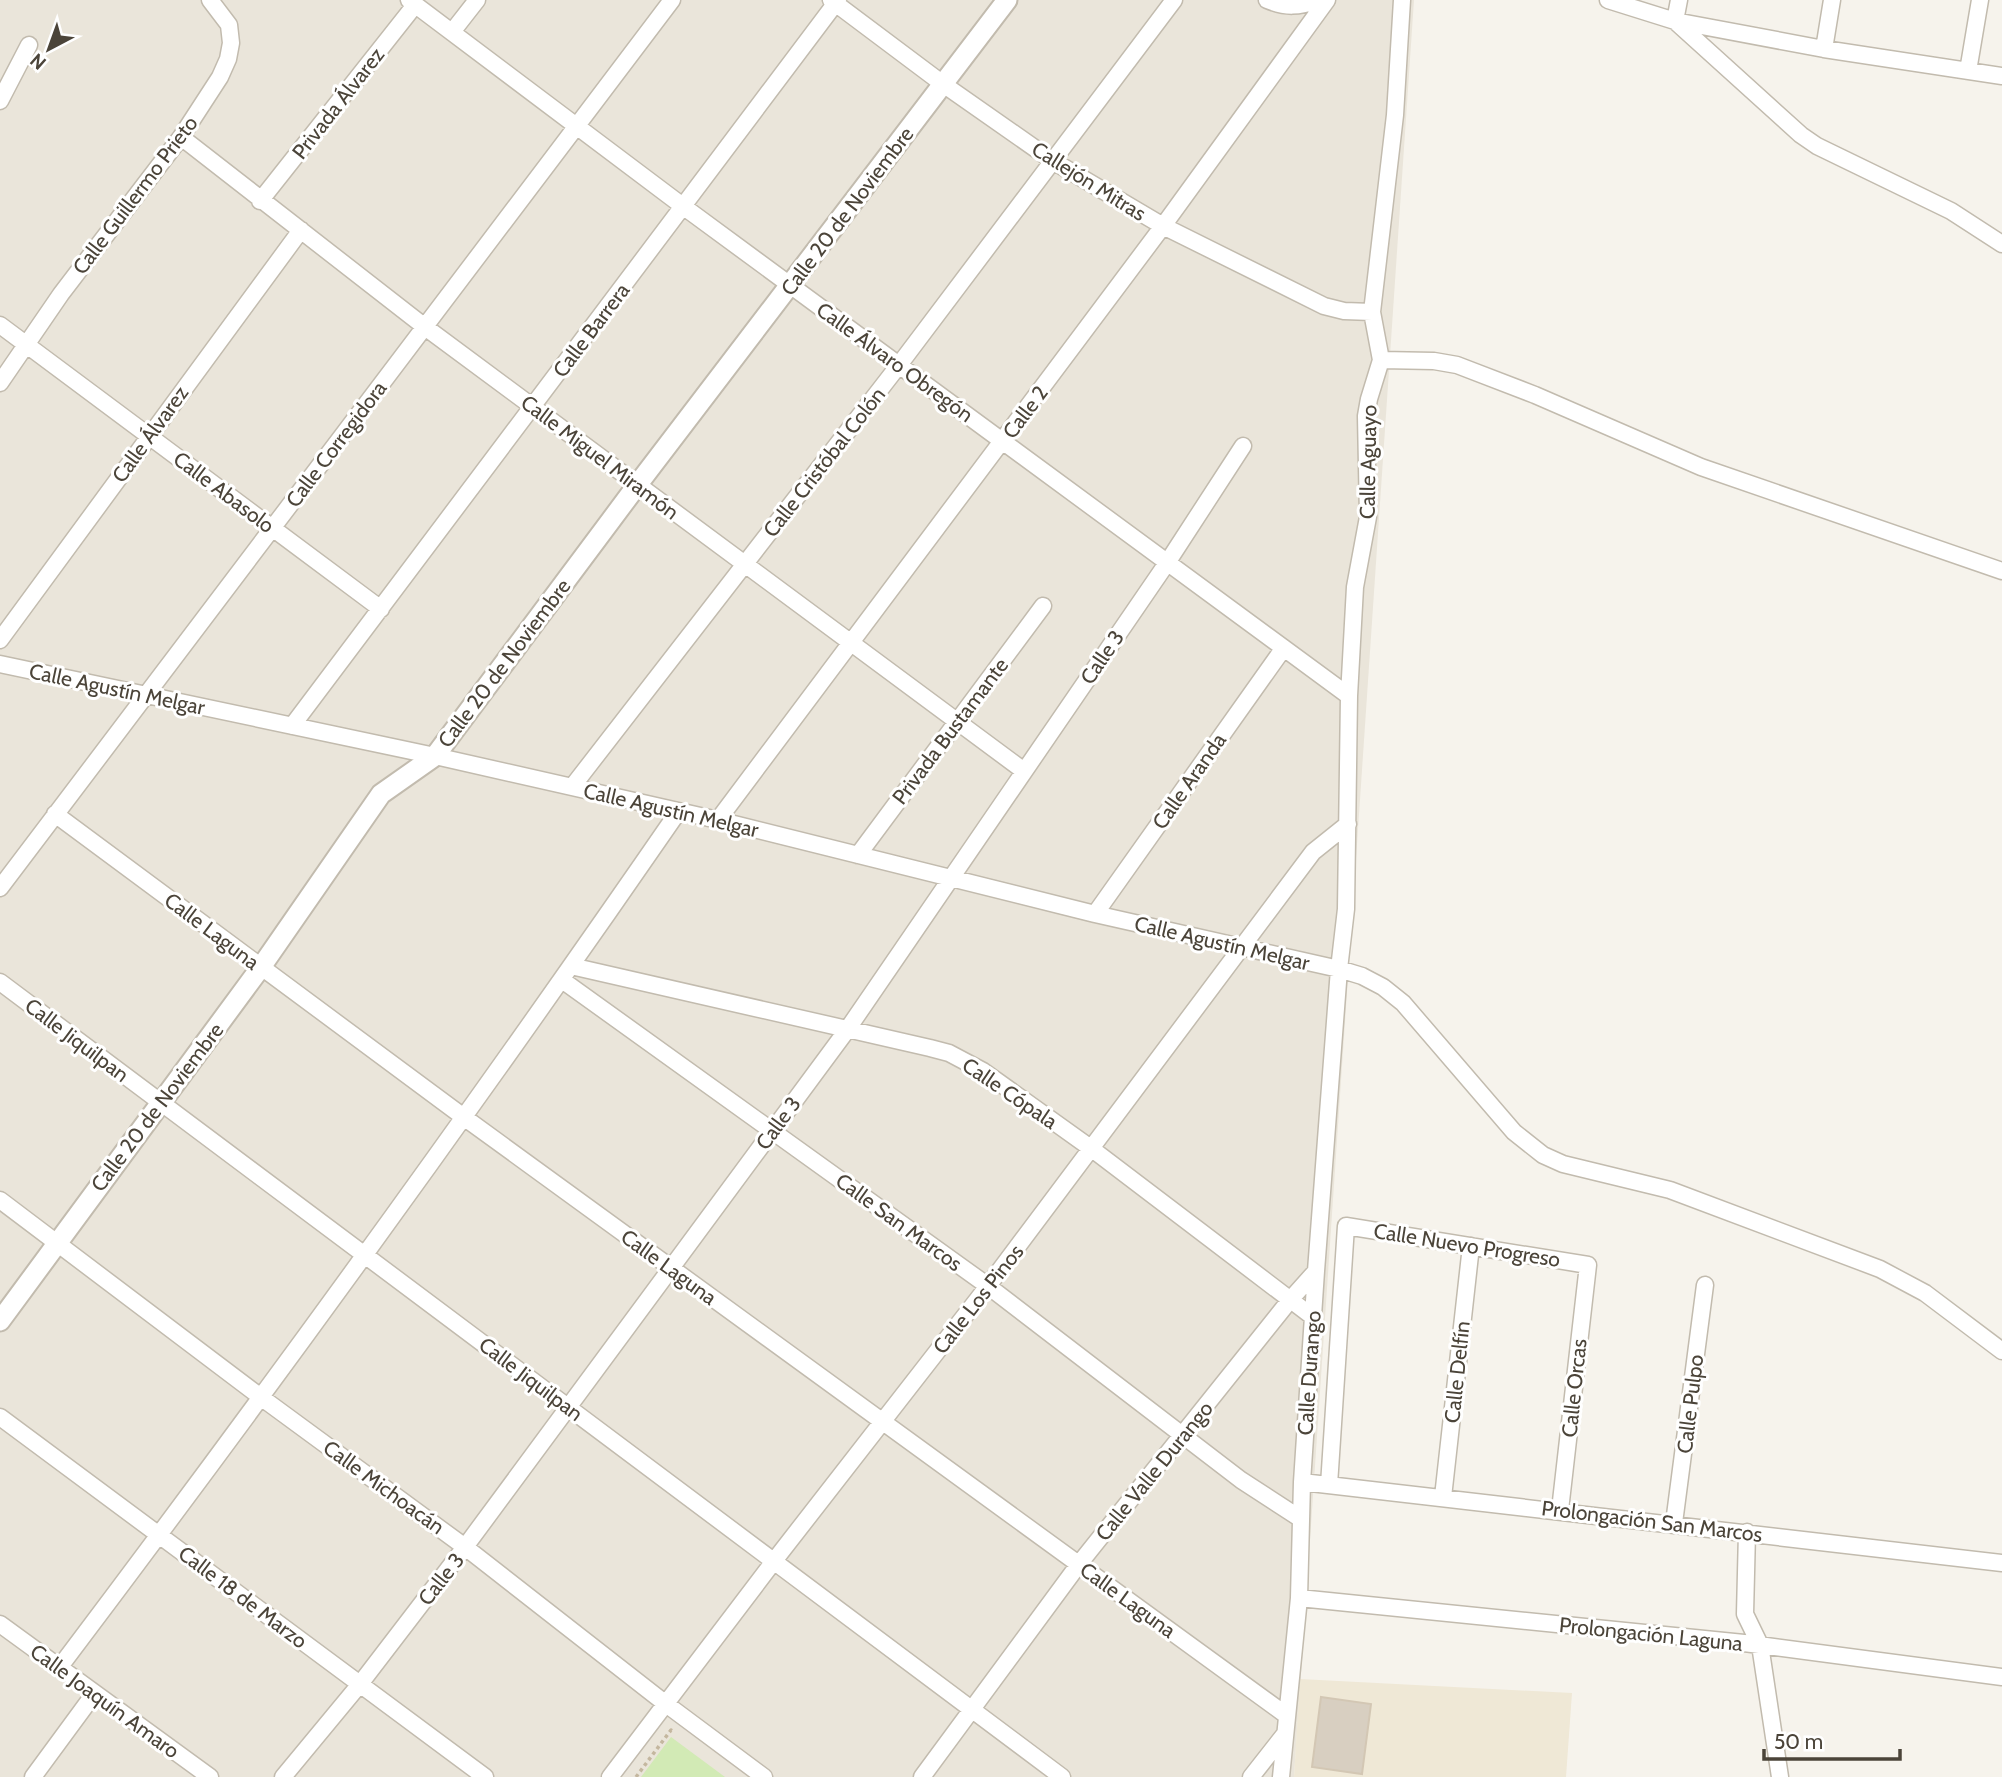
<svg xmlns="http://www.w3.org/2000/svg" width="2002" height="1777" font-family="Cabin,sans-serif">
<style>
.residential{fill:#eae5da}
.education{fill:#efe8d6}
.green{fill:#d2eab5}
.building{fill:#d8cfc1;stroke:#d3c7b4;stroke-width:2}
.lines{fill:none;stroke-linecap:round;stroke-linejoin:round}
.minor-casing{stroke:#c2bbae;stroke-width:19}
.tertiary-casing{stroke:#c2bbae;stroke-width:23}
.path{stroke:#c4b79f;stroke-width:3.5;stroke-dasharray:3.5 3.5;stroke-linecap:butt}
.minor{stroke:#fff;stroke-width:16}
.tertiary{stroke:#fff;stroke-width:19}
.labels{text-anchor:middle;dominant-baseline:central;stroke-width:6;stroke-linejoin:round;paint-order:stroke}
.street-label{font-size:21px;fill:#4b4439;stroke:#fff}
</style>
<rect width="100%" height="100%" fill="#f6f3ec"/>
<path class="residential" d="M0,0H1414L1294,1777H0Z"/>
<path class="education" d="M1300,1679L1572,1693L1566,1777H1294Z"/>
<path class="green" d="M671,1737L725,1777H641Z"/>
<path class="building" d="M1321,1697L1371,1704L1362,1774L1312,1767Z"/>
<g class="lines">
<g class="minor-casing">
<path id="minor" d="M409,0L684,207L1349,696
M831,0L943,84L1053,161L1163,226L1324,306L1344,311L1372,312
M1267,0C1286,8 1299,7 1318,0
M1608,0L1675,21L1801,135L1817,146L1951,211L2002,244
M1679,0L1675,21L1824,49L2002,76
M452,32L477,0
M1824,49L1832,0
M1968,71L1980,0
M0,101L29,45
M181,137L425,327L1024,771
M260,201L415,5
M0,325L381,609
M1381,360L1434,361L1457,365L1535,395L1701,467L2002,571
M0,383L61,294L181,137L220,77L228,59L231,43L229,25L210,0
M0,640L301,230
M0,664L435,756L718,820L1095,914L1339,969L1362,976L1383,987L1403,1003L1514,1132L1543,1155L1563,1164L1670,1190L1880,1269L1925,1293L2002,1351
M292,726L838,0
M572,787L899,365L1174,0
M55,814L465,1118L1286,1715
M718,820L1163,226L1327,0
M858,855L1043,606
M0,888L672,0
M1095,914L1283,649
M571,966L930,1048L949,1053L983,1071L1092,1149L1313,1317
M562,980L988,1286L1241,1480L1301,1519
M0,982L1062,1777
M0,1200L262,1398L465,1547L666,1704L764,1777
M0,1417L485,1777
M1302,1482L2002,1563
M1329,1485L1346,1226L1588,1265L1560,1510
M1443,1497L1471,1246
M1674,1523L1705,1285
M1747,1532L1745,1614L1760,1645L1780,1777
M1299,1598L1744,1643L2002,1677
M0,1624L210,1777
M59,1668C271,1387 478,1102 678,812
M33,1777L94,1694
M283,1777L360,1684L465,1547L847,1030L1167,563L1243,446
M610,1777L774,1561L988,1286L1313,852L1348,824
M922,1777L1079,1564L1290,1300L1316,1271
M1251,1777L1284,1735
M1281,1777L1299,1598L1302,1482L1316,1271L1339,969L1346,909L1349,696L1355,587L1368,517L1366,416L1369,399L1381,360L1372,312L1395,115L1402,0"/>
</g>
<g class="tertiary-casing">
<path id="tertiary" d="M0,1321L261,967L381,794L435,756L638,484L1007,0"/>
</g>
<path class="path" d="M636,1777L671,1730L672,1731"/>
<use href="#minor" class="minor"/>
<use href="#tertiary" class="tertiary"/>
</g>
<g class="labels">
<g class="street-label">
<text transform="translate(338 103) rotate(-52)">Privada Álvarez</text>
<text transform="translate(1089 181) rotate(32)">Callejón Mitras</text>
<text transform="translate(135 195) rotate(-53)">Calle Guillermo Prieto</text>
<text transform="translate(847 211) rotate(-53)">Calle 20 de Noviembre</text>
<text transform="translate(591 330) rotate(-53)">Calle Barrera</text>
<text transform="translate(895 362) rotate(36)">Calle Álvaro Obregón</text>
<text transform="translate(1025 412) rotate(-53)">Calle 2</text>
<text transform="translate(150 434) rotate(-54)">Calle Álvarez</text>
<text transform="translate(336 444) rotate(-53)">Calle Corregidora</text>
<text transform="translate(600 457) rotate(37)">Calle Miguel Miramón</text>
<text transform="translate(824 462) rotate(-52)">Calle Cristóbal Colón</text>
<text transform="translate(1368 462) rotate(-89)">Calle Aguayo</text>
<text transform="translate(224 492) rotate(37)">Calle Abasolo</text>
<text transform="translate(1102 657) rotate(-56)">Calle 3</text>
<text transform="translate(504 663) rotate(-53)">Calle 20 de Noviembre</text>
<text transform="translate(117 689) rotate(12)">Calle Agustín Melgar</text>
<text transform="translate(950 731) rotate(-53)">Privada Bustamante</text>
<text transform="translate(1189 781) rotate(-55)">Calle Aranda</text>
<text transform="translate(671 810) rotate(13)">Calle Agustín Melgar</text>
<text transform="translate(212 931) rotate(37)">Calle Laguna</text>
<text transform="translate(1222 943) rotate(13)">Calle Agustín Melgar</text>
<text transform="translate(77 1040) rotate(37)">Calle Jiquilpan</text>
<text transform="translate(1010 1093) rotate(34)">Calle Cópala</text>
<text transform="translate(157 1107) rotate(-53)">Calle 20 de Noviembre</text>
<text transform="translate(778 1123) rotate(-54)">Calle 3</text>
<text transform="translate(899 1222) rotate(36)">Calle San Marcos</text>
<text transform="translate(1467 1245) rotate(9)">Calle Nuevo Progreso</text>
<text transform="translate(669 1267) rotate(36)">Calle Laguna</text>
<text transform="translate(978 1299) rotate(-52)">Calle Los Pinos</text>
<text transform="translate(1457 1372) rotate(-84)">Calle Delfín</text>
<text transform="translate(1309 1373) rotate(-86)">Calle Durango</text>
<text transform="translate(531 1379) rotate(37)">Calle Jiquilpan</text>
<text transform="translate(1574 1388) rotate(-84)">Calle Orcas</text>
<text transform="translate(1690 1404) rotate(-83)">Calle Pulpo</text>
<text transform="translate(1154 1471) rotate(-51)">Calle Valle Durango</text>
<text transform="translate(384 1487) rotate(36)">Calle Michoacán</text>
<text transform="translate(1652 1521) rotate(7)">Prolongación San Marcos</text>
<text transform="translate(441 1579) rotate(-52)">Calle 3</text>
<text transform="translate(243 1597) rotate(37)">Calle 18 de Marzo</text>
<text transform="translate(1128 1600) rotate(36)">Calle Laguna</text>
<text transform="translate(1651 1634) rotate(6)">Prolongación Laguna</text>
<text transform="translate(105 1701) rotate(36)">Calle Joaquín Amaro</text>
</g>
</g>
<g transform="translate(49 49) rotate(221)" stroke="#ffffff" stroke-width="5" paint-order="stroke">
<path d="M0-5L12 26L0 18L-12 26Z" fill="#4b4439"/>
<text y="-10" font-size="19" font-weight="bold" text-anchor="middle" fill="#4b4439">N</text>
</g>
<path d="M1764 1749v10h136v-10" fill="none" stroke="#4b4439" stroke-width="3.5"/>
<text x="1774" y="1749" font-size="21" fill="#4b4439" stroke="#ffffff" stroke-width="5" paint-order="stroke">50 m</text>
</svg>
